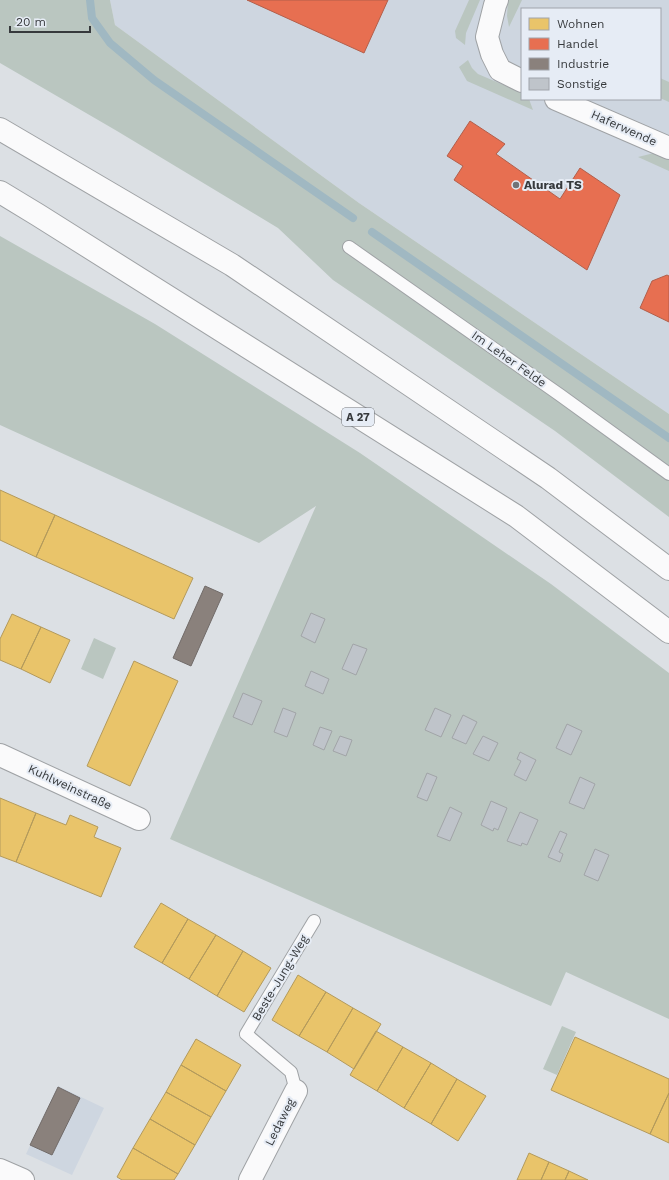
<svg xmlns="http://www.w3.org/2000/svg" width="669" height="1180" font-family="'Work Sans',sans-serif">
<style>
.built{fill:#ced6e0;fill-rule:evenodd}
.green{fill:#bac6c0}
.homes{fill:#e9c46a;stroke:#b39a5c}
.shops{fill:#e76f51;stroke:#b25f4b}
.industry{fill:#8a817c;stroke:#716b69}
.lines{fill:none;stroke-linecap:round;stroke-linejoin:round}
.stream{stroke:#a0b8c2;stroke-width:8}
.building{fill:#bfc4ca;stroke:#a1a4a7}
.service-casing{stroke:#9fa2a5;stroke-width:14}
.minor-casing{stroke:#9fa2a5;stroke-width:24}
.motorway-casing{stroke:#9fa2a5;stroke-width:24}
.service{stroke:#fafafb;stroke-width:12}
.minor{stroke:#fafafb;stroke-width:22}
.motorway{stroke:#fafafb;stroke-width:22}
.poi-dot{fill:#707377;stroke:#e6ecf5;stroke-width:1.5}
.labels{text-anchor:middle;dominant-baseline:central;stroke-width:4;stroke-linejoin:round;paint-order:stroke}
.shield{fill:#e6ecf5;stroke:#6b6f74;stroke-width:1}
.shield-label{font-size:11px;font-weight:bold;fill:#36393c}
.street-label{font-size:12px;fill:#36393c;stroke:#e6ecf5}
.poi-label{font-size:12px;font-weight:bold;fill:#36393c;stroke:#e6ecf5;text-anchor:start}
</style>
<rect width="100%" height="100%" fill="#dce0e4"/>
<path class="built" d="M110,0H669V414L359,203L115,25ZM522,9H660V99H522Z
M58,1086L104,1108L72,1175L26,1154Z"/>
<path class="green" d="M0,0H110L115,25L359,203L669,414V517L555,431L333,280L278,228L117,131L0,63Z
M469,0H480L466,33L465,45L456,38L455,31Z
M508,0H522L509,27L507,16Z
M468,60L472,68L478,74L522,93V99H529L533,110L467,81L459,67Z
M660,78L669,82V102L660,98Z
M654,153L669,160V171L638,157Z
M0,236L155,324L360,453L551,584L669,673V1019L566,972L551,1006L170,839L316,506L259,543L0,425Z
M94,638L116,648L103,679L81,669Z
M562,1026L576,1032L557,1075L543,1069Z"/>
<path class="homes" d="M0,490L55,515L36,557L0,540Z
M55,515L193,578L174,619L36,557Z
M12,614L41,627L21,669L0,660V639Z
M41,627L70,640L50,683L21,669Z
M134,661L178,681L130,786L87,766Z
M0,798L36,813L16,862L0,856Z
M36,813L66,825L70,815L98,827L94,837L121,848L101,897L16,862Z
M161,903L188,919L162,963L134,947Z
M188,919L216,935L189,979L162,963Z
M216,935L243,951L217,996L189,979Z
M243,951L271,968L244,1012L217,996Z
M298,975L326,992L299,1036L272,1020Z
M326,992L353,1008L327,1052L299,1036Z
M353,1008L381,1024L354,1069L327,1052Z
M376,1031L403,1047L377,1091L350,1075Z
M575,1037L669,1079V1093L650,1134L551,1090Z
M196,1039L241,1065L226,1091L181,1065Z
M403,1047L431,1063L404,1108L377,1091Z
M431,1063L457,1079L431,1124L404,1108Z
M181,1065L226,1091L211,1117L166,1092Z
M457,1079L486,1096L458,1141L431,1124Z
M166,1092L211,1117L195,1145L150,1119Z
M669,1093V1143L650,1134Z
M150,1119L195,1145L178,1174L133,1148Z
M133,1148L178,1174L174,1180H122L117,1177Z
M529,1153L549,1162L541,1180H517Z
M549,1162L569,1171L565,1180H541Z
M569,1171L588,1180H565Z"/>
<path class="shops" d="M247,0H388L364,53Z
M470,121L505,144L496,154L560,199L580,168L620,195L587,270L454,180L463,166L447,156Z
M667,275L669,276V322L640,308L652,281Z"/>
<path class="industry" d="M205,586L223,594L191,666L173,658Z
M58,1087L80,1098L52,1155L30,1145Z"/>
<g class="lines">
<path class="stream" d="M90,0L92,18L110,43L154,80L353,218
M372,232L669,438"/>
</g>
<path class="building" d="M311,613L325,619L315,643L301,636Z
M353,644L367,649L356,675L342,669Z
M311,671L329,679L323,694L305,686Z
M243,693L262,701L252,725L233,717Z
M283,708L296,713L287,737L274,732Z
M435,708L451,715L441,737L425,730Z
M463,715L477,722L466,744L452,738Z
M567,724L582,731L571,755L556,748Z
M320,727L332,731L324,750L313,745Z
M340,736L352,740L346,756L333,751Z
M483,736L498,743L489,761L473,754Z
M520,752L536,760L526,781L514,775L521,761L517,759Z
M427,773L437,777L427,801L417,797Z
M580,777L595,784L584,809L569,803Z
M491,801L507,808L498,830L494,828L493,831L481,825Z
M450,807L462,813L450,841L437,836Z
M520,812L538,820L527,845L522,843L521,846L507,841Z
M560,831L567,834L559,852L563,854L560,862L548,857Z
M595,849L609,855L598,881L584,875Z"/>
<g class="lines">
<g class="service-casing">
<path id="service" d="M349,247L560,395L669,474
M296,1091L291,1072L246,1034L314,921"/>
</g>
<g class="minor-casing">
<path id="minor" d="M497,0L495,5L487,37L492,54L500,70L522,81
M556,99L669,148
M0,755L139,819
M0,1170L23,1180
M250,1180L296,1091"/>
</g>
<g class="motorway-casing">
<path id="motorway" d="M0,129L232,265L548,478L669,569
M0,192L38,215L516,516L669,632"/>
</g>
<use href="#service" class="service"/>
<use href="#minor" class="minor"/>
<use href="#motorway" class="motorway"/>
</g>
<circle class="poi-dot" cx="516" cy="185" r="4"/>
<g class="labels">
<rect class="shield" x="342" y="408" width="32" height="18" rx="3"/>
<g class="shield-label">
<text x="358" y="417">A 27</text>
</g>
<g class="street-label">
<text transform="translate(624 128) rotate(24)">Haferwende</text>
<text transform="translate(509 359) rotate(35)">Im Leher Felde</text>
<text transform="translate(70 787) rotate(25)">Kuhlweinstraße</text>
<text transform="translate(280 978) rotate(-59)">Beste-Jung-Weg</text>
<text transform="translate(280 1122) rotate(-63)">Ledaweg</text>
</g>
<g class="poi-label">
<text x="524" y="185">Alurad TS</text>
</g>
</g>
<rect x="521" y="8" width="140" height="92" fill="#e6ecf5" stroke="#a0a4ab"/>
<rect x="529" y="18" width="20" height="12" fill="#e9c46a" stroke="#a0a4ab"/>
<text x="557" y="28" font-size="12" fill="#36393c">Wohnen</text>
<rect x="529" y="38" width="20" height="12" fill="#e76f51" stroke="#a0a4ab"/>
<text x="557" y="48" font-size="12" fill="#36393c">Handel</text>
<rect x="529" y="58" width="20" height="12" fill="#8a817c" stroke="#a0a4ab"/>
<text x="557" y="68" font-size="12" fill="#36393c">Industrie</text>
<rect x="529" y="78" width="20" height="12" fill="#bfc4ca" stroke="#a0a4ab"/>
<text x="557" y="88" font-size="12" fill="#36393c">Sonstige</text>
<path d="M10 26v6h80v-6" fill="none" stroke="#36393c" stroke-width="2"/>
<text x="16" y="26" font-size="12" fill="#36393c" stroke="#e6ecf5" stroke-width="3" paint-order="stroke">20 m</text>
</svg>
